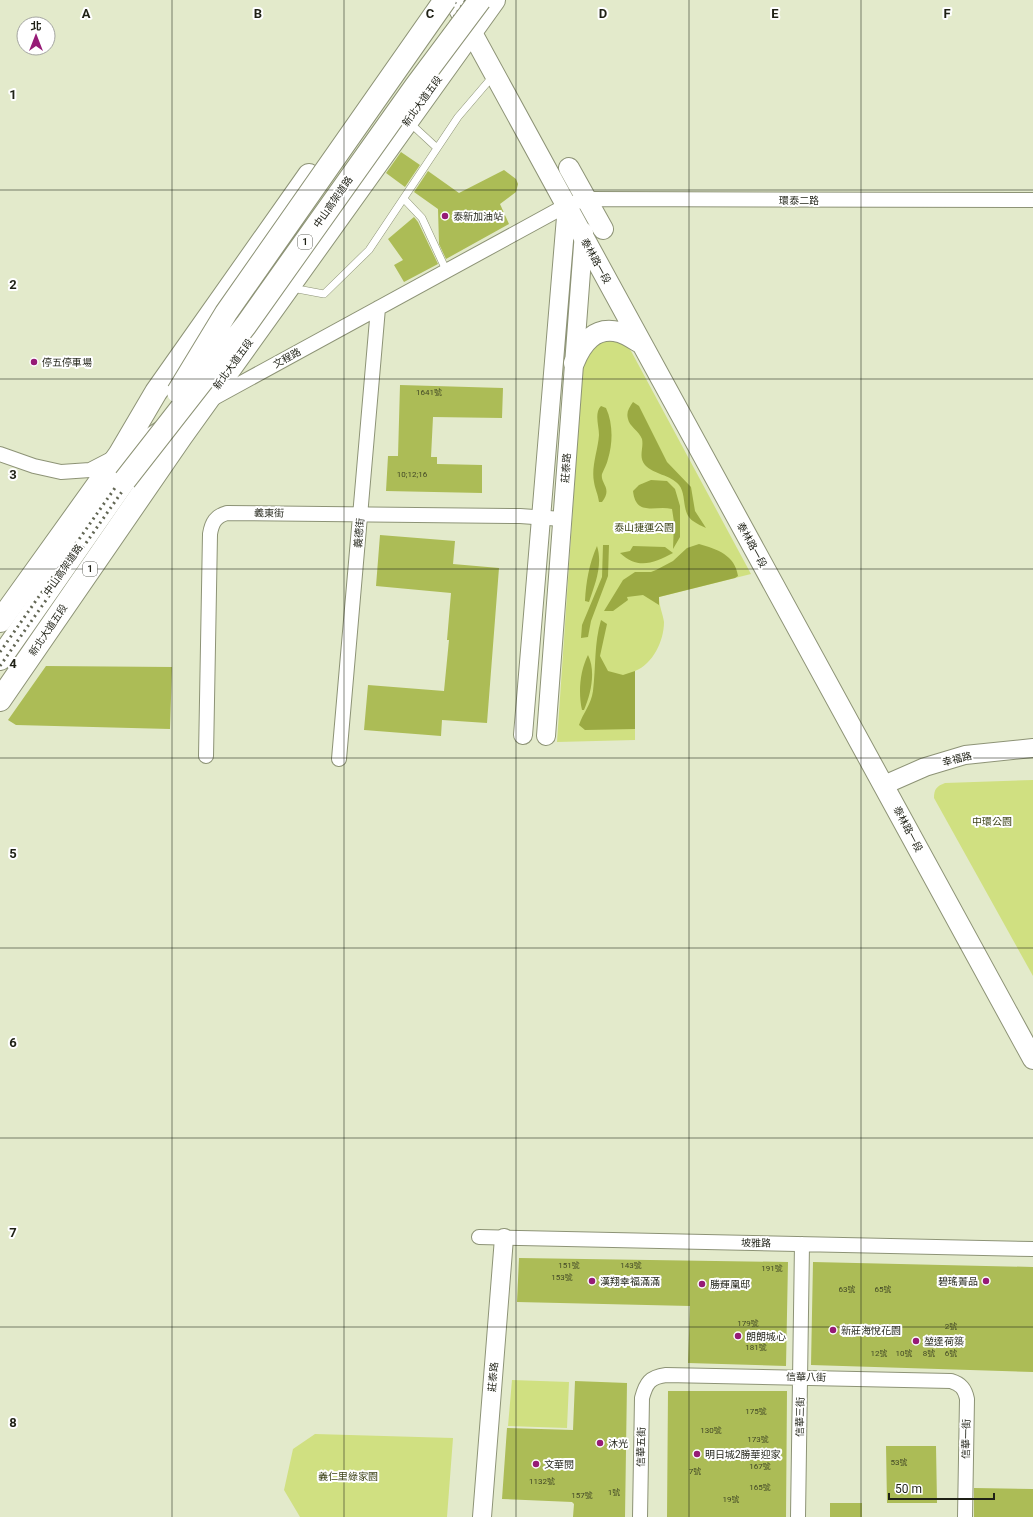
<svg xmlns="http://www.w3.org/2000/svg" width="1033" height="1517" font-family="Roboto,'Noto Sans TC',sans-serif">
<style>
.green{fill:#d0e081}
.forest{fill:#9baa43}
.building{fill:#acbc56}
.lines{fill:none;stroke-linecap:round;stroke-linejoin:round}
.service-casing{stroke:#8d9376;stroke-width:8}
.minor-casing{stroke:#8d9376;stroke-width:16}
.tertiary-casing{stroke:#8d9376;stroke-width:20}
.secondary-casing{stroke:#8d9376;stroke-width:22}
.primary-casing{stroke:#8d9376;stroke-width:24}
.trunk-casing{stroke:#8d9376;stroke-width:24}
.service{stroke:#fff;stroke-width:7}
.minor{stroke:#fff;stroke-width:14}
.tertiary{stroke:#fff;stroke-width:18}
.secondary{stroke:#fff;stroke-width:20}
.primary{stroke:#fff;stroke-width:22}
.trunk{stroke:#fff;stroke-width:22}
.rail{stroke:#626654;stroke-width:3;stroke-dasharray:2 4;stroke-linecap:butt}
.trunk-bridge-casing{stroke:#8d9376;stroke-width:24;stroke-linecap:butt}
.trunk-bridge{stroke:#fff;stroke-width:22}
.grid{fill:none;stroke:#1f2116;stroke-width:1;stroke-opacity:0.55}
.poi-dot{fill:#961b76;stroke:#fff;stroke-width:1.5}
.labels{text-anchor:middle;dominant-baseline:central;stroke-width:4;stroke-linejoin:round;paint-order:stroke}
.number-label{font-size:8px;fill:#424826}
.shield{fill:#fff;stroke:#62645c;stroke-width:1}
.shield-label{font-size:9px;font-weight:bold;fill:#1f2116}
.street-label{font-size:10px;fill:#1f2116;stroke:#fff}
.poi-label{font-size:10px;fill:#1f2116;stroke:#fff;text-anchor:start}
.park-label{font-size:10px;fill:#3b4117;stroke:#fff}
.grid-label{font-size:13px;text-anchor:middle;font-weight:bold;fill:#1f2116;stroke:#fff;stroke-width:4;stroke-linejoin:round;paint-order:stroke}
</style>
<rect width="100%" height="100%" fill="#e3eacb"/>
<path class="green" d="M596,340L623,341L631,351L751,574L659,597C659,606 663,614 664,622C664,641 653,664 635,671V740L557,742L583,360Z
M1033,780V976L934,798C934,789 937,786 945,783Z
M512,1380L569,1382L567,1428L508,1426Z
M315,1434L453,1438L447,1517H300L284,1490L293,1449Z"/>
<path class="forest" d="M633,402L639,406L667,462L691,487L695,511L706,528C702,526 697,524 693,521C681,513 687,495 679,485C670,474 654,475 645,465C638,457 644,448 642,439C639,431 629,426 628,419C626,412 629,408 633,402Z
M601,406L606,408C613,423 613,443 608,459C607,464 604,469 602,474C600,484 613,488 602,502H599C598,494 595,489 594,482C591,467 598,450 599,435C599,426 594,413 601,406Z
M651,480L667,481L675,489L680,506V537L673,549L674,522L672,509C655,505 636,517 633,491L639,485Z
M699,544C717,549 735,555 738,576L735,578L659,597V605L643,595L627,597L628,600L613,611H604L623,580L635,572H651L656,570L673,561L687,548Z
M603,545H609L608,576L591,621L588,637L581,638L582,625L602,577Z
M597,546C603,565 595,584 589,602L585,601C586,582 589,564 597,546Z
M633,546L665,547L673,553C654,563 638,570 620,553L630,551Z
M601,620L607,624L600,656L608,671L623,675L635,671V729L585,730L579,725C583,713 591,705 593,691C596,667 594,643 601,620Z
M588,655C596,671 591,694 584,710H582C578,692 580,671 588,655Z"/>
<path class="building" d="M401,152L420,165L405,187L386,173Z
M504,170L516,179L518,184L516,192L500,204L509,224L446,259L439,244L438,209L414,192L428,171L459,193Z
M414,217L418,222L438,264L404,282L394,265L403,260L388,239Z
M400,385L503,388L502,418L433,417L431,457H437V464L482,465V493L386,491L388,456H398Z
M380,535L455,541L453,564L499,568L487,723L442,720L441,736L364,730L368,685L444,691L449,640H447L451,593L376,586Z
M46,666L172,667L170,729L16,725L8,720Z
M519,1258L788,1262L786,1366L688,1363L690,1306L517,1302Z
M813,1262L1033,1267V1372L811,1365Z
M575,1381L627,1383L625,1517H573L574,1504L572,1502L502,1499L507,1428L573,1430Z
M668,1391H787L786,1517H667Z
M886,1446H936L937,1503H887Z
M974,1488L1033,1489V1517H974Z
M830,1503H862V1517H830Z"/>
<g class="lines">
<g class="service-casing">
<path id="service" d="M410,123L437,148
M404,199L422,218L446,270
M292,288L324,294L369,250L458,117L493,76"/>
</g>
<g class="minor-casing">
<path id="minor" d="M212,399L567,205L587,199L1033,200
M0,454L34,466L61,472L90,470L119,455L159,429
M206,756L210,534C212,522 216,516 227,513L520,516L562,519
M339,759L378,308
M479,1237L1033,1249
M640,1517L642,1398C646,1383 650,1377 666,1375L951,1381C961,1384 965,1389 967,1399L965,1517
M798,1517L802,1244"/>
</g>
<g class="tertiary-casing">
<path id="tertiary" d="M523,735L567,205
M546,736L584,232
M884,785L925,767L965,755L1033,748
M482,1517L504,1238"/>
</g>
<g class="secondary-casing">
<path id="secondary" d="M454,0L1033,1059
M569,168L603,229
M574,363C582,343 595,326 619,332C626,334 635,340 642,344"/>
</g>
<g class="primary-casing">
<path id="primary" d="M0,621L119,455L156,392L309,175
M0,700L181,437L494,0"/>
</g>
<g class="trunk-casing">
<path id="trunk" d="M0,659L125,480"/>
</g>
<use href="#service" class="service"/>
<use href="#minor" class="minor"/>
<use href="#tertiary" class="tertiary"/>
<use href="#secondary" class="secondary"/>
<use href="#primary" class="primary"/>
<use href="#trunk" class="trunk"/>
<path class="rail" d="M0,652L457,0
M0,666L466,0"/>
<g class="trunk-bridge-casing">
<path id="trunk-bridge" d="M178,392L226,313L445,0
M125,480L246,325L415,87L480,0"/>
</g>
<use href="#trunk-bridge" class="trunk-bridge"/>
</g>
<path class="grid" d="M172,0V1517M344,0V1517M516,0V1517M689,0V1517M861,0V1517M0,190H1033M0,379H1033M0,569H1033M0,758H1033M0,948H1033M0,1138H1033M0,1327H1033"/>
<g class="poi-dot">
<circle cx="445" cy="216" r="4"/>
<circle cx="34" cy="362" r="4"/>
<circle cx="592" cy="1281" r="4"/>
<circle cx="986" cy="1281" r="4"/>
<circle cx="702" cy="1284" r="4"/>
<circle cx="833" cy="1330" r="4"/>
<circle cx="738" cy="1336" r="4"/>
<circle cx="916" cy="1341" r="4"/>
<circle cx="600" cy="1443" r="4"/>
<circle cx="697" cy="1454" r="4"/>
<circle cx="536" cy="1464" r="4"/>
</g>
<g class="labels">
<g class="number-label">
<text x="429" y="392">1641號</text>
<text x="412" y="474">10;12;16</text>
<text x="569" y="1265">151號</text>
<text x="631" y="1265">143號</text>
<text x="772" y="1268">191號</text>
<text x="562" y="1277">153號</text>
<text x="847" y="1289">63號</text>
<text x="883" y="1289">65號</text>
<text x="748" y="1323">179號</text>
<text x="951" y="1326">2號</text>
<text x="756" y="1347">181號</text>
<text x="879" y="1353">12號</text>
<text x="904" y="1353">10號</text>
<text x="929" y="1353">8號</text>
<text x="951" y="1353">6號</text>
<text x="756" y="1411">175號</text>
<text x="711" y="1430">130號</text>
<text x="758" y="1439">173號</text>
<text x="899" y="1462">53號</text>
<text x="760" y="1466">167號</text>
<text x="695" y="1471">7號</text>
<text x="542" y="1481">1132號</text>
<text x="760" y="1487">165號</text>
<text x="614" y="1492">1號</text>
<text x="582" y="1495">157號</text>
<text x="731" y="1499">19號</text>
</g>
<g class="shield">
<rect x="298" y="235" width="14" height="14" rx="3"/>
<rect x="83" y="562" width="14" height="14" rx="3"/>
</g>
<g class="shield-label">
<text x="305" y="242">1</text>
<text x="90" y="569">1</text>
</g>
<g class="street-label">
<text transform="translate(422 101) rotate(-54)">新北大道五段</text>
<text x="799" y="200">環泰二路</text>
<text transform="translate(333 202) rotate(-55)">中山高架道路</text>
<text transform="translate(596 261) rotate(61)">泰林路一段</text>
<text transform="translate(287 358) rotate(-29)">文程路</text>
<text transform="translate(233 364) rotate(-54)">新北大道五段</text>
<text transform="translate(566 468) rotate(-86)">莊泰路</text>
<text transform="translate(269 513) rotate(1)">義東街</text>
<text transform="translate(359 533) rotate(-85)">義德街</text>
<text transform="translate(752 545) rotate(61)">泰林路一段</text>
<text transform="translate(63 570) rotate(-55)">中山高架道路</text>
<text transform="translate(48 630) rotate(-56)">新北大道五段</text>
<text transform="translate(957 759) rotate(-14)">幸福路</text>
<text transform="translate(908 829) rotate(62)">泰林路一段</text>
<text transform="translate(756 1243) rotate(1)">坡雅路</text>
<text transform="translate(493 1377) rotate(-85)">莊泰路</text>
<text transform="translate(806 1377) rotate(1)">信華八街</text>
<text transform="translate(800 1417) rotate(-89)">信華三街</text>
<text transform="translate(966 1439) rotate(-89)">信華一街</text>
<text transform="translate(641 1447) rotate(-89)">信華五街</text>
</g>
<g class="poi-label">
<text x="453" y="216">泰新加油站</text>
<text x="42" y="362">停五停車場</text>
<text x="600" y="1281">漢翔幸福滿滿</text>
<text x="978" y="1281" text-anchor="end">碧瑤菁品</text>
<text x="710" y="1284">勝輝凰邸</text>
<text x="841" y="1330">新莊海悅花園</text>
<text x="746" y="1336">朗朗城心</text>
<text x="924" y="1341">堃達荷築</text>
<text x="608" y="1443">沐光</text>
<text x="705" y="1454">明日城2勝華迎家</text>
<text x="544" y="1464">文華閱</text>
</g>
<g class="park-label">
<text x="644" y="527">泰山捷運公園</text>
<text x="992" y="821">中環公園</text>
<text x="348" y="1476">義仁里綠家園</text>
</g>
</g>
<g class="grid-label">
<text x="86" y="18">A</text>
<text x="258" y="18">B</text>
<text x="430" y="18">C</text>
<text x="603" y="18">D</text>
<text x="775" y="18">E</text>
<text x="947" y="18">F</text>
<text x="13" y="99">1</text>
<text x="13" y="289">2</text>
<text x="13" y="479">3</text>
<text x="13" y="668">4</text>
<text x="13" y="858">5</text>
<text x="13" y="1047">6</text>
<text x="13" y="1237">7</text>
<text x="13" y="1427">8</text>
</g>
<g transform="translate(36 36)"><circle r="19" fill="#ffffff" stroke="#a5a6a2"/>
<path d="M0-3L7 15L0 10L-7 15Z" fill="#961b76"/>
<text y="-6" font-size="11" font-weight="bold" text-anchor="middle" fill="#1f2116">北</text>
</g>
<path d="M889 1493v6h105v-6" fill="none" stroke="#1f2116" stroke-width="2"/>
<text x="895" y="1493" font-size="12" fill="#1f2116" stroke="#ffffff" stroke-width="3" paint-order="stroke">50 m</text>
</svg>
